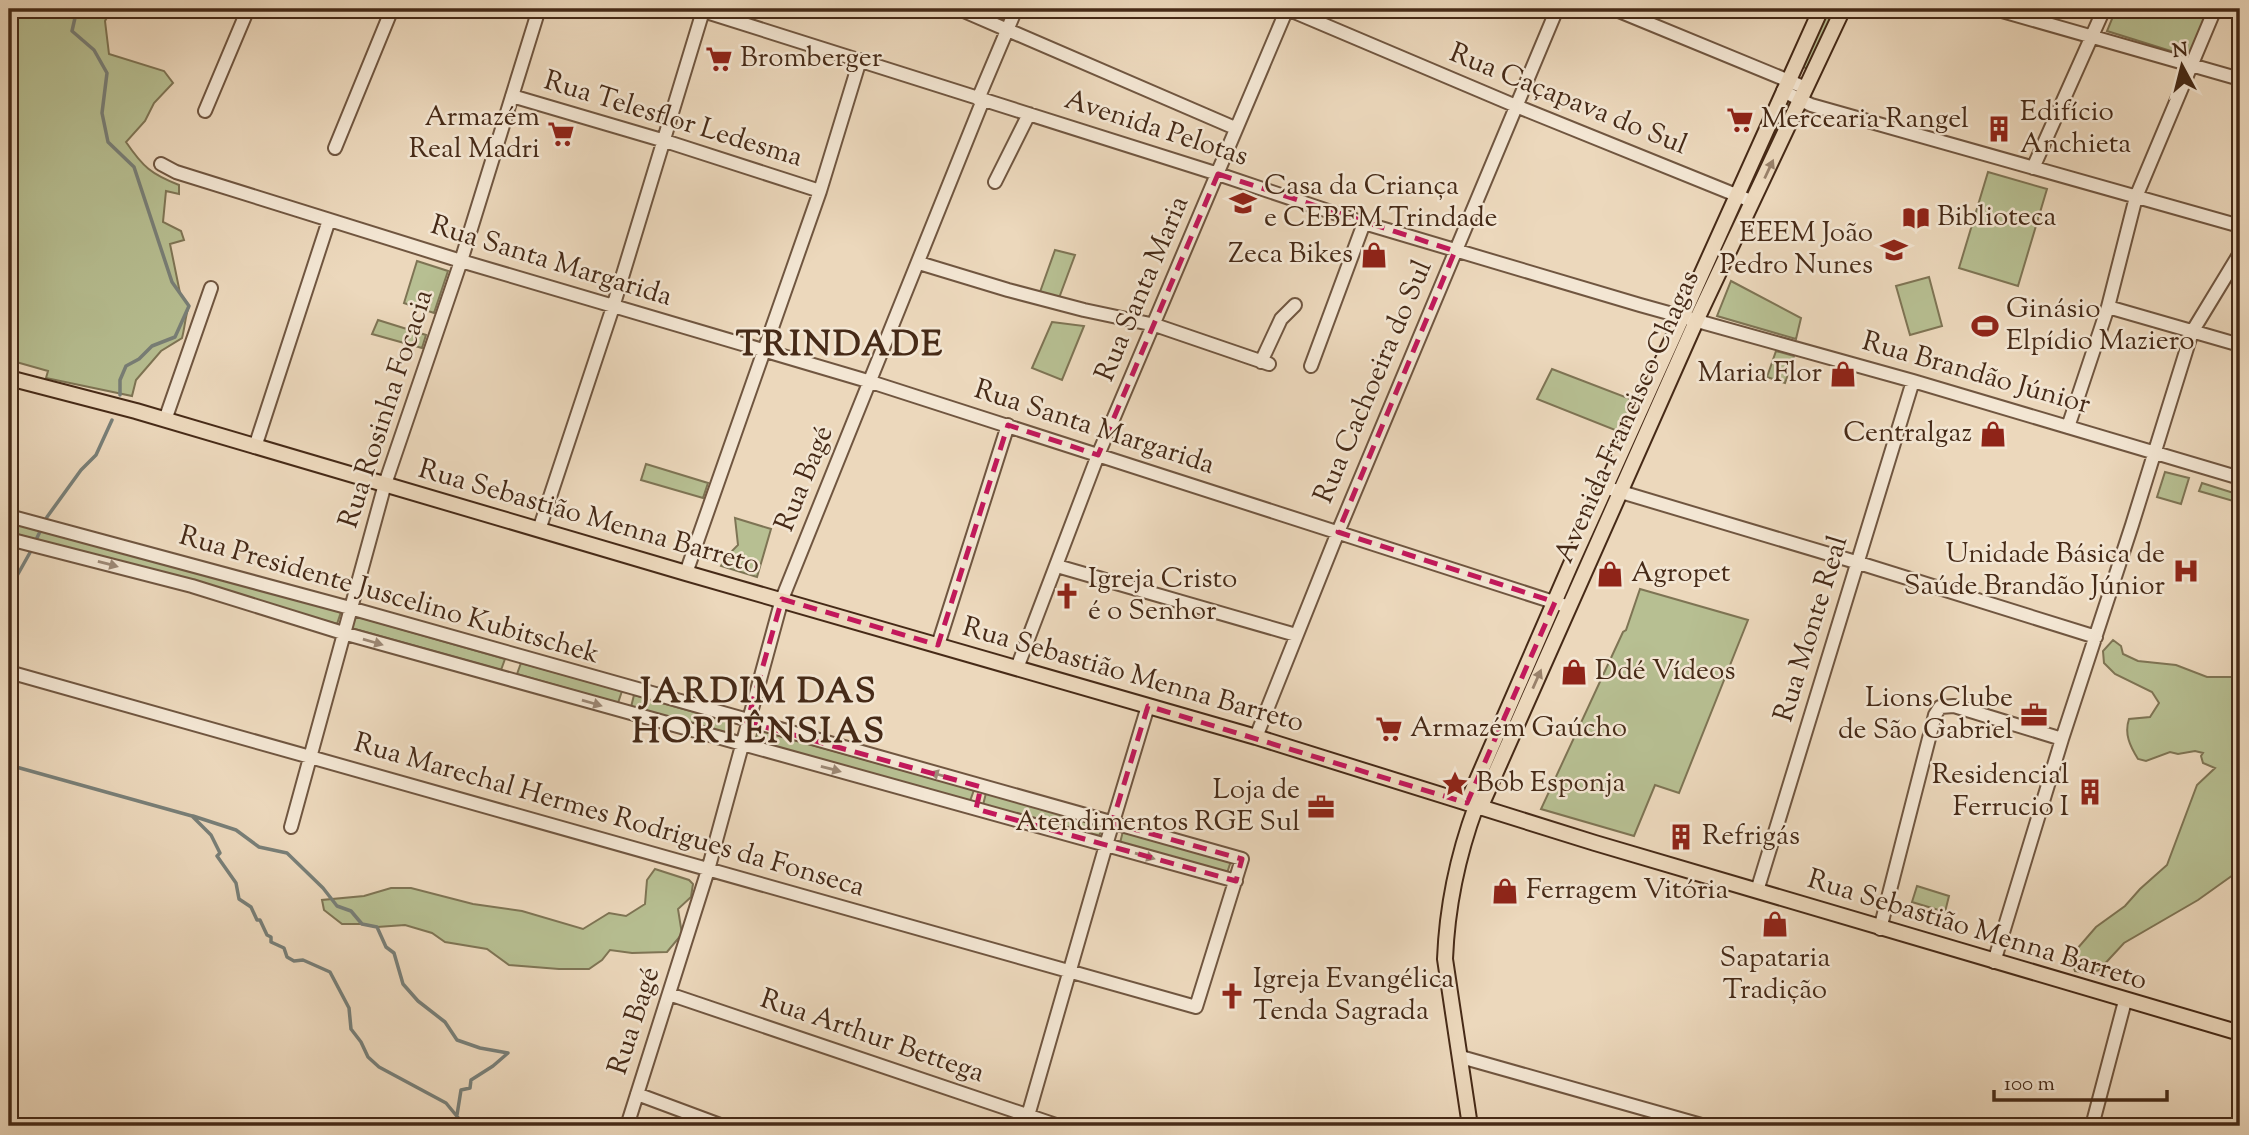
<svg xmlns="http://www.w3.org/2000/svg" width="2249" height="1135" font-family="'Sorts Mill Goudy',serif">
<style>
.green{fill:#b7bf92;stroke:#7e7454;stroke-width:2}
.lines{fill:none;stroke-linecap:round;stroke-linejoin:round}
.stream{stroke:#787f78;stroke-width:3.5}
.minor-casing{stroke:#705640;stroke-width:16}
.major-casing{stroke:#462a17;stroke-width:18}
.minor{stroke:#f3e6d3;stroke-width:12}
.major{stroke:#ecd8bc;stroke-width:14}
.oneway{fill:#99816a}
.oneway2{fill:#9c8875}
.marked{fill:none;stroke:#c2185b;stroke-width:5;stroke-dasharray:14 9;stroke-linejoin:round}
.labels{text-anchor:middle;dominant-baseline:central;stroke-width:5;stroke-linejoin:round;paint-order:stroke}
.poi-label{font-size:28px;fill:#462a17;stroke:#f3e6d3;text-anchor:start}
.street-label{font-size:28px;fill:#462a17;stroke:#f3e6d3}
.district-label{font-size:35px;font-weight:bold;letter-spacing:2px;fill:#462a17;stroke:#f3e6d3}
</style>
<rect width="100%" height="100%" fill="#ecd8bc"/>
<filter id="stains"><feTurbulence type="fractalNoise" baseFrequency=".00286" numOctaves="4"/><feColorMatrix values="0 0 0 0 .2 0 0 0 0 .09 0 0 0 0 .02 0 0 0 .5 -.17"/></filter>
<radialGradient id="worn" r=".72"><stop offset=".6" stop-color="#630" stop-opacity="0"/><stop offset="1" stop-color="#630" stop-opacity=".3"/></radialGradient>
<path class="green" d="M9,9H112L105,21L109,54L164,71L173,83L154,103L145,121L126,142C143,167 151,174 179,185V194L166,191L163,222L181,231L184,240L170,244L180,293L189,306C185,317 185,327 182,338L161,351L136,380L132,396L46,378L48,371L9,360Z
M1829,9H1835L1808,69L1803,67Z
M2116,9H2208L2190,57L2107,31Z
M1788,96L1794,99L1754,189L1747,186Z
M1988,172L2047,189L2018,286L1959,268Z
M1055,250L1075,255L1059,298L1040,292Z
M417,261L448,271L434,313L404,303Z
M1929,277L1942,326L1910,335L1896,286Z
M1731,281L1801,318L1796,339L1717,316Z
M378,320L426,335L422,348L372,334Z
M1052,322L1084,326L1062,380L1032,368Z
M1776,351L1794,356L1785,383L1767,377Z
M1552,369L1633,400L1620,432L1537,399Z
M646,464L708,483L703,498L641,480Z
M2165,472L2189,478L2181,504L2157,497Z
M2202,483L2240,495V503L2199,491Z
M735,518L771,529L757,577L721,566L726,557L738,545Z
M9,520L341,612L337,624L9,532Z
M1640,589L1748,620L1679,793L1655,785L1634,836L1541,809L1623,632L1626,630Z
M355,616L505,659L501,670L351,628Z
M2113,640L2121,646L2123,654L2138,661L2176,665L2207,677H2240V870L2198,900L2124,943L2099,970L2089,973L2075,971L2070,957L2096,927L2125,906L2140,889L2167,865L2197,785L2215,768L2203,763L2201,756L2203,753L2195,751L2178,754L2170,752L2146,761L2138,759C2130,746 2124,734 2129,719L2150,717L2159,703L2152,692L2115,674L2104,663L2103,651Z
M521,663L622,691L618,703L517,674Z
M634,695L733,723L730,735L631,707Z
M758,730L974,790L970,801L755,741Z
M986,793L1102,826L1099,837L983,805Z
M1123,831L1231,861L1227,873L1120,843Z
M655,869L689,880L693,884L691,897L678,909L682,934L667,952L632,953L610,950L602,960L589,969H559L509,965L487,949L445,942L432,933L405,925L377,927L362,924H342L324,910L322,900L364,896L391,888H411L473,904L522,911L583,929L609,913L626,916L645,904L647,880Z
M1917,886L1949,896L1945,912L1912,902Z"/>
<g class="lines">
<path class="stream" d="M77,9L72,31L94,50L107,73L102,113L108,142L134,167L172,282L189,306L175,337L152,346L139,359L126,366L120,380V395
M35,542L47,517L81,470L96,455L112,420
M9,590L32,549
M9,765L192,816L211,835L220,853L217,856L236,883L239,899L251,907L257,920H260L267,935L271,937V942L284,948L287,957L294,961L303,960L330,972L349,1008L351,1029L361,1042L368,1057L379,1067L446,1103L465,1126
M193,816L236,830L259,847L287,853L323,888L337,906L351,911L362,924L377,927L386,947L394,953L403,984L418,1001L445,1022L457,1040L480,1048L508,1053L493,1066L471,1080L470,1088L461,1090L457,1115"/>
<g class="minor-casing">
<path id="minor" d="M697,9L1218,174L1364,223L1640,305L1913,381L2240,478
M959,9L1235,128
M1287,9L1516,106L1746,199
M1614,9L1806,88
M1995,9L2240,79
M1783,91L1811,105L2240,226
M512,96L665,141L820,191
M978,99L1016,9
M205,111L248,9
M335,148L392,9
M161,164L176,172L461,261L871,382L1569,607
M2033,168L2104,9
M995,182L1029,114
M919,263L1008,290L1084,310L1155,325L1269,364
M2108,307L2240,345
M1261,362L1281,319L1295,305
M1311,366L1364,223
M165,420L211,288
M2068,427L2108,307L2136,197L2215,9
M255,447L329,220
M1611,489L1859,563L2096,637
M9,516L350,608L1242,859L1196,1007L9,672
M539,530L613,307L703,11
M9,539L192,586L343,633L1236,881
M1057,566L1296,635
M686,573L820,191L860,60
M938,645L1008,425
M1017,668L1098,455L1287,9
M1256,737L1338,532L1557,9
M291,827L385,484L461,261L539,9
M1757,891L1913,381
M1880,929L1935,715L1940,707L1954,706L2062,739
M1994,962L2062,739L2132,525L2192,332L2240,253
M669,994L1059,1126
M1461,1057L1705,1126
M637,1094L723,1126
M627,1126L708,870L782,599L983,100
M1025,1126L1106,845L1148,706
M2092,1126L2125,1001"/>
</g>
<g class="major-casing">
<path id="major" d="M9,378L136,411L686,573L1256,737L1595,843L2240,1033
M1467,803L1570,566L1821,9
M1480,808L1697,319L1843,9
M1470,1126L1445,959C1447,908 1458,855 1476,806"/>
</g>
<use href="#minor" class="minor"/>
<use href="#major" class="major"/>
</g>
<defs><path id="oneway-solid" d="M-6-.8H1V-3.2L6.5 0L1 3.2V.8H-6Z" transform="scale(1.75)"/></defs>
<g class="oneway">
<use href="#oneway-solid" transform="translate(1769 169) rotate(-65)"/>
<use href="#oneway-solid" transform="translate(1537 679) rotate(-66)"/>
</g>
<g class="oneway2">
<use href="#oneway-solid" transform="translate(108 564) rotate(15)"/>
<use href="#oneway-solid" transform="translate(373 642) rotate(16)"/>
<use href="#oneway-solid" transform="translate(592 703) rotate(16)"/>
<use href="#oneway-solid" transform="translate(831 769) rotate(15)"/>
<use href="#oneway-solid" transform="translate(940 775) rotate(-164)"/>
<use href="#oneway-solid" transform="translate(1145 856) rotate(16)"/>
</g>
<path class="marked" d="M1218,174L1455,251L1338,532L1555,602L1467,803L1148,706L1112,823L1242,859L1236,881L976,809L981,787L747,722L782,599L938,645L1008,425L1098,455Z"/>
<defs>
<g id="supermarket-bare" transform="scale(2.1)"><path d="M-6-5.5h2.5l.6 2H6L4.5 2H-2.5L-4.4-4H-6ZM-1.5 3.2a1.3 1.3 0 1 0 .1 0ZM3 3.2a1.3 1.3 0 1 0 .1 0Z" fill="#8f2418" stroke="#f3e6d3" stroke-width="2.5" paint-order="stroke"/></g>
<g id="building-bare" transform="scale(2.1)"><path d="M-4-6H4V6H1V3H-1V6H-4ZM-2.5-4.3h1.7v1.8h-1.7ZM.8-4.3h1.7v1.8H.8ZM-2.5-1h1.7V.8h-1.7ZM.8-1h1.7V.8H.8Z" fill="#8f2418" stroke="#f3e6d3" stroke-width="2.5" paint-order="stroke"/></g>
<g id="school-bare" transform="scale(2.1)"><path d="M0-5L7-2L0 1L-7-2ZM-4 1L0 2.5L4 1V4Q0 6-4 4Z" fill="#8f2418" stroke="#f3e6d3" stroke-width="2.5" paint-order="stroke"/></g>
<g id="library-bare" transform="scale(2.1)"><path d="M-6-4Q-3-5.5-.7-3.5V5Q-3 3-6 4ZM6-4Q3-5.5 .7-3.5V5Q3 3 6 4Z" fill="#8f2418" stroke="#f3e6d3" stroke-width="2.5" paint-order="stroke"/></g>
<g id="shop-bare" transform="scale(2.1)"><path d="M-5-2.5h2.3a2.7 3.5 0 0 1 5.4 0H5L5.5 6h-11ZM-1.5-2.5h3a1.5 2.3 0 0 0-3 0Z" fill="#8f2418" stroke="#f3e6d3" stroke-width="2.5" paint-order="stroke"/></g>
<g id="stadium-bare" transform="scale(2.1)"><path d="M0-5a6.5 5 0 1 0 0 10a6.5 5 0 1 0 0-10ZM-3.5-1.8h7v3.6h-7Z" fill="#8f2418" stroke="#f3e6d3" stroke-width="2.5" paint-order="stroke"/></g>
<g id="hospital-bare" transform="scale(2.1)"><path d="M-5-5h3v3.5h4V-5h3V5h-3V1.5h-4V5h-3Z" fill="#8f2418" stroke="#f3e6d3" stroke-width="2.5" paint-order="stroke"/></g>
<g id="church-bare" transform="scale(2.1)"><path d="M-1.2-6h2.4v3.5h3.3v2.4h-3.3V6h-2.4V-.1h-3.3v-2.4h3.3Z" fill="#8f2418" stroke="#f3e6d3" stroke-width="2.5" paint-order="stroke"/></g>
<g id="office-bare" transform="scale(2.1)"><path d="M-6-3h4V-5.5h4V-3h4V5H-6ZM-1-4.5V-3h2v-1.5ZM-6 0V1H6V0Z" fill="#8f2418" stroke="#f3e6d3" stroke-width="2.5" paint-order="stroke"/></g>
<g id="sight-bare" transform="scale(2.1)"><path d="M0-6L1.8-2.2L6-1.7L2.9 1.2L3.7 5.4L0 3.3L-3.7 5.4L-2.9 1.2L-6-1.7L-1.8-2.2Z" fill="#8f2418" stroke="#f3e6d3" stroke-width="2.5" paint-order="stroke"/></g>
</defs>
<g fill-rule="evenodd">
<use href="#supermarket-bare" x="719" y="59"/>
<use href="#supermarket-bare" x="1740" y="120"/>
<use href="#building-bare" x="1999" y="129"/>
<use href="#supermarket-bare" x="561" y="134"/>
<use href="#school-bare" x="1243" y="203"/>
<use href="#library-bare" x="1916" y="218"/>
<use href="#school-bare" x="1894" y="250"/>
<use href="#shop-bare" x="1374" y="255"/>
<use href="#stadium-bare" x="1985" y="326"/>
<use href="#shop-bare" x="1843" y="374"/>
<use href="#shop-bare" x="1993" y="434"/>
<use href="#hospital-bare" x="2186" y="571"/>
<use href="#shop-bare" x="1610" y="574"/>
<use href="#church-bare" x="1067" y="596"/>
<use href="#shop-bare" x="1574" y="672"/>
<use href="#office-bare" x="2034" y="715"/>
<use href="#supermarket-bare" x="1389" y="729"/>
<use href="#sight-bare" x="1455" y="784"/>
<use href="#building-bare" x="2090" y="792"/>
<use href="#office-bare" x="1321" y="807"/>
<use href="#building-bare" x="1681" y="837"/>
<use href="#shop-bare" x="1505" y="891"/>
<use href="#shop-bare" x="1775" y="924"/>
<use href="#church-bare" x="1232" y="996"/>
</g>
<g class="labels">
<g class="poi-label">
<text x="740" y="59">Bromberger</text>
<text x="2020" y="113">Edifício<tspan x="2020" dy="32">Anchieta</tspan></text>
<text x="540" y="118" text-anchor="end">Armazém<tspan x="540" dy="32">Real Madri</tspan></text>
<text x="1761" y="120">Mercearia Rangel</text>
<text x="1264" y="187">Casa da Criança<tspan x="1264" dy="32">e CEBEM Trindade</tspan></text>
<text x="1937" y="218">Biblioteca</text>
<text x="1873" y="234" text-anchor="end">EEEM João<tspan x="1873" dy="32">Pedro Nunes</tspan></text>
<text x="1353" y="255" text-anchor="end">Zeca Bikes</text>
<text x="2006" y="310">Ginásio<tspan x="2006" dy="32">Elpídio Maziero</tspan></text>
<text x="1822" y="374" text-anchor="end">Maria Flor</text>
<text x="1972" y="434" text-anchor="end">Centralgaz</text>
<text x="2165" y="555" text-anchor="end">Unidade Básica de<tspan x="2165" dy="32">Saúde Brandão Júnior</tspan></text>
<text x="1631" y="574">Agropet</text>
<text x="1088" y="580">Igreja Cristo<tspan x="1088" dy="32">é o Senhor</tspan></text>
<text x="1595" y="672">Ddé Vídeos</text>
<text x="2013" y="699" text-anchor="end">Lions Clube<tspan x="2013" dy="32">de São Gabriel</tspan></text>
<text x="1410" y="729">Armazém Gaúcho</text>
<text x="2069" y="776" text-anchor="end">Residencial<tspan x="2069" dy="32">Ferrucio I</tspan></text>
<text x="1476" y="784">Bob Esponja</text>
<text x="1300" y="791" text-anchor="end">Loja de<tspan x="1300" dy="32">Atendimentos RGE Sul</tspan></text>
<text x="1702" y="837">Refrigás</text>
<text x="1526" y="891">Ferragem Vitória</text>
<text x="1775" y="959" text-anchor="middle">Sapataria<tspan x="1775" dy="32">Tradição</tspan></text>
<text x="1253" y="980">Igreja Evangélica<tspan x="1253" dy="32">Tenda Sagrada</tspan></text>
</g>
<g class="street-label">
<text transform="translate(1568 100) rotate(22)">Rua Caçapava do Sul</text>
<text transform="translate(673 120) rotate(17)">Rua Telesflor Ledesma</text>
<text transform="translate(1156 129) rotate(18)">Avenida Pelotas</text>
<text transform="translate(551 262) rotate(17)">Rua Santa Margarida</text>
<text transform="translate(1143 289) rotate(-67)">Rua Santa Maria</text>
<text transform="translate(1976 374) rotate(16)">Rua Brandão Júnior</text>
<text transform="translate(1374 382) rotate(-67)">Rua Cachoeira do Sul</text>
<text transform="translate(387 409) rotate(-72)">Rua Rosinha Focacia</text>
<text transform="translate(1628 417) rotate(-66)">Avenida Francisco Chagas</text>
<text transform="translate(1094 428) rotate(18)">Rua Santa Margarida</text>
<text transform="translate(805 479) rotate(-68)">Rua Bagé</text>
<text transform="translate(589 518) rotate(16)">Rua Sebastião Menna Barreto</text>
<text transform="translate(389 596) rotate(16)">Rua Presidente Juscelino Kubitschek</text>
<text transform="translate(1812 629) rotate(-73)">Rua Monte Real</text>
<text transform="translate(1133 676) rotate(16)">Rua Sebastião Menna Barreto</text>
<text transform="translate(609 816) rotate(16)">Rua Marechal Hermes Rodrigues da Fonseca</text>
<text transform="translate(1977 931) rotate(17)">Rua Sebastião Menna Barreto</text>
<text transform="translate(635 1021) rotate(-72)">Rua Bagé</text>
<text transform="translate(872 1037) rotate(19)">Rua Arthur Bettega</text>
</g>
<g class="district-label">
<text x="840" y="346">TRINDADE</text>
<text x="759" y="693">JARDIM DAS<tspan x="759" dy="40">HORTÊNSIAS</tspan></text>
</g>
</g>
<rect width="2249" height="1135" fill="none" stroke="#ecd8bc" stroke-width="35"/>
<rect x="10" y="10" width="2228" height="1114" fill="none" stroke="#462a17" stroke-width="3.5"/>
<rect x="18" y="18" width="2214" height="1100" fill="none" stroke="#462a17" stroke-width="2"/>
<g transform="translate(2182 66) rotate(353)" stroke="#f3e6d3" stroke-width="5" paint-order="stroke">
<path d="M0-5L12 26L0 18L-12 26Z" fill="#462a17"/>
<text y="-10" font-size="19" font-weight="bold" text-anchor="middle" fill="#462a17">N</text>
</g>
<path d="M1994 1090v10h173v-10" fill="none" stroke="#462a17" stroke-width="3.5"/>
<text x="2004" y="1090" font-size="21" fill="#462a17" stroke="#f3e6d3" stroke-width="5" paint-order="stroke">100 m</text>
<rect width="100%" height="100%" filter="url(#stains)"/>
<rect width="100%" height="100%" fill="url(#worn)"/>
</svg>
